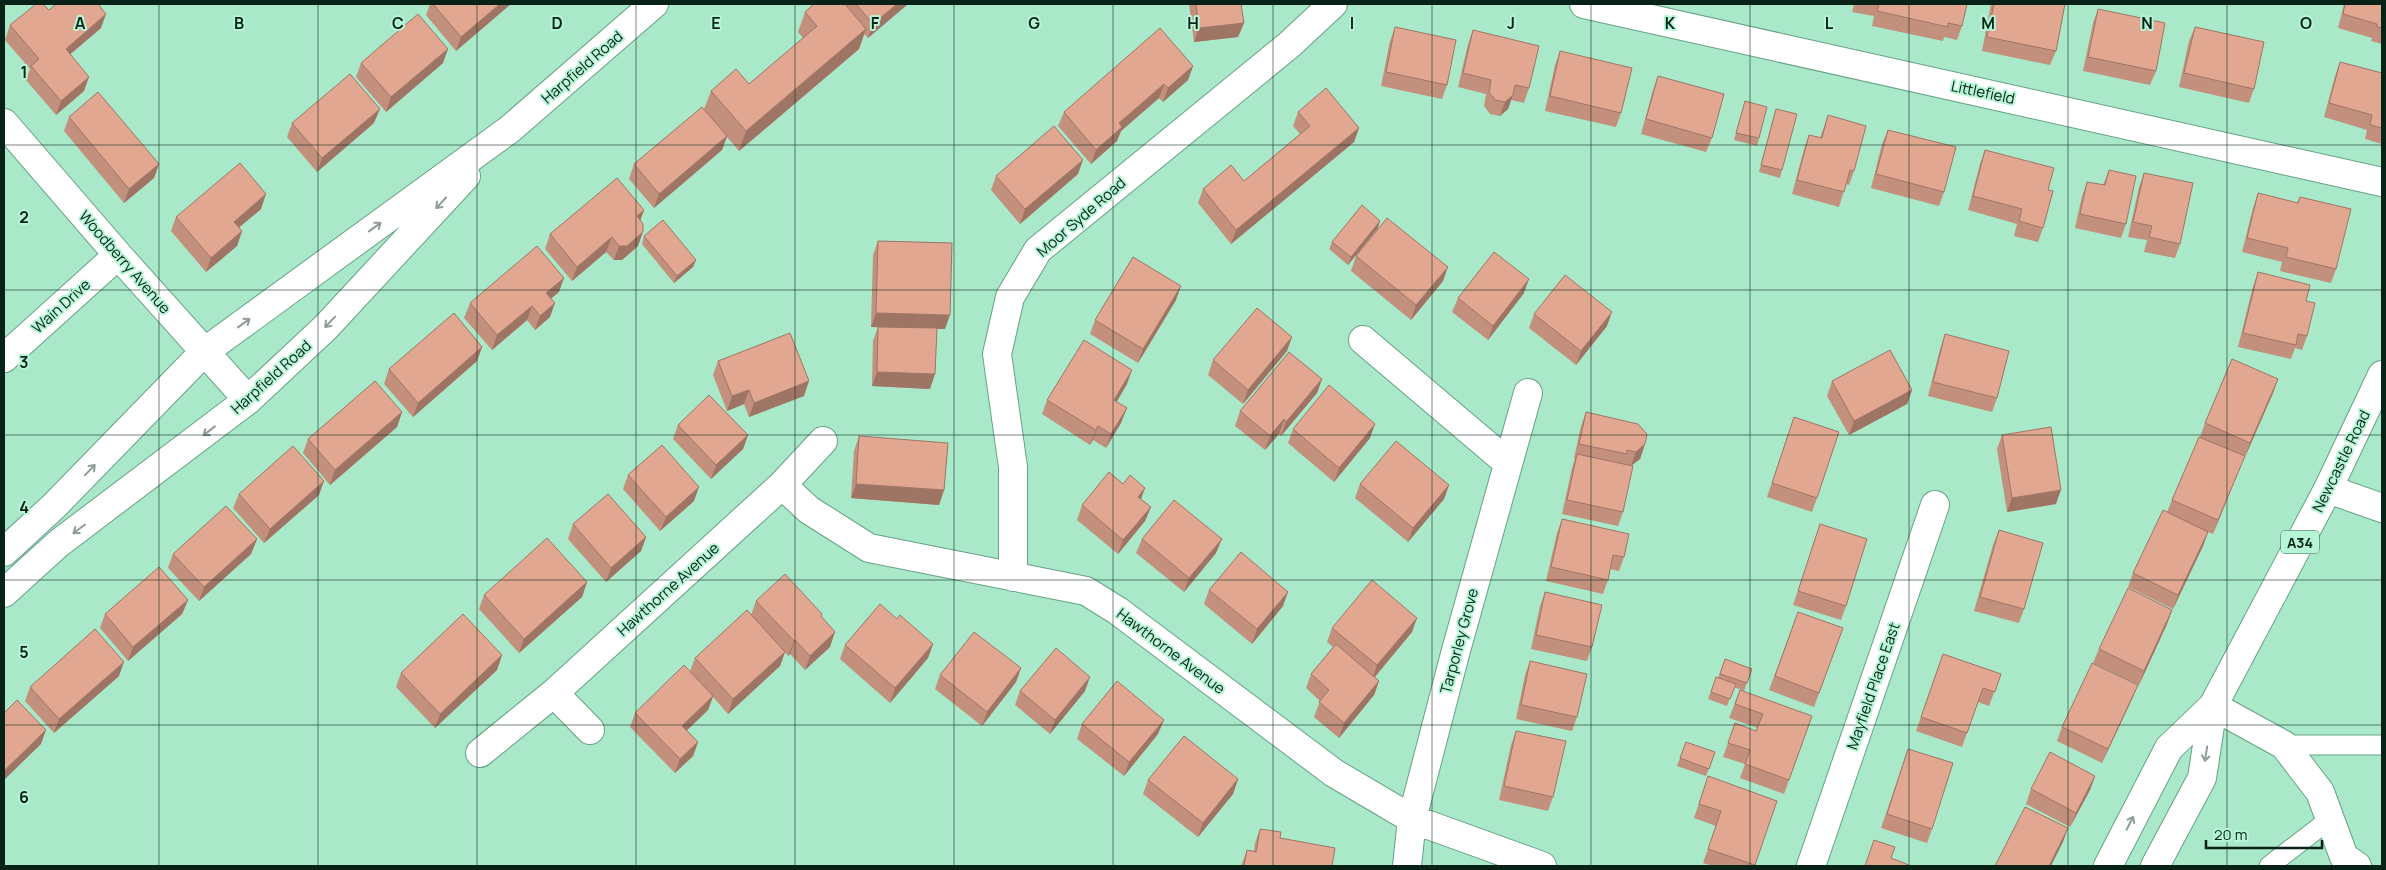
<svg xmlns="http://www.w3.org/2000/svg" width="2386" height="870" font-family="Manrope,sans-serif">
<style>
.lines{fill:none;stroke-linecap:round;stroke-linejoin:round}
.lane-casing{stroke:#66a286;stroke-width:21}
.street-casing{stroke:#66a286;stroke-width:30}
.secondary-casing{stroke:#66a286;stroke-width:30}
.highway-casing{stroke:#66a286;stroke-width:30}
.lane{stroke:#fff;stroke-width:19}
.street{stroke:#fff;stroke-width:28}
.secondary{stroke:#fff;stroke-width:28}
.highway{stroke:#fff;stroke-width:28}
.wall{fill:#c2907c}
.shaded-wall{fill:#9e7565}
.building{fill:#e2a790;stroke:#9e7565}
.oneway{stroke:#909c97}
.grid{fill:none;stroke:#082217;stroke-width:1;stroke-opacity:0.55}
.labels{text-anchor:middle;dominant-baseline:central;stroke-width:4;stroke-linejoin:round;paint-order:stroke}
.shield{fill:#b6f5d6;stroke:#3c6150;stroke-width:1}
.shield-label{font-size:14px;font-weight:bold;fill:#082217}
.street-label{font-size:15px;fill:#082217;stroke:#b6f5d6}
.grid-label{font-size:16px;text-anchor:middle;font-weight:bold;fill:#082217;stroke:#b6f5d6;stroke-width:4;stroke-linejoin:round;paint-order:stroke}
</style>
<rect width="100%" height="100%" fill="#a9e8c9"/>
<g class="lines">
<g class="lane-casing">
<path id="lane" d="M2284,745H2382
M2269,866L2330,819"/>
</g>
<g class="street-casing">
<path id="street" d="M1584,4L2382,182
M4,123L118,255L248,400
M1363,340L1508,463
M4,358L118,255
M782,485L809,510L869,548L1086,591L1118,611L1334,773L1412,819L1542,866
M2328,489L2382,508
M1013,577V467L997,354L1010,297L1038,250L1289,45L1333,4
M554,693L590,730
M2213,706L2284,745L2320,792L2344,857L2357,866
M480,753L554,693L782,485L823,441
M1407,866L1412,819L1455,654L1528,393
M1811,866L1935,505"/>
</g>
<g class="secondary-casing">
<path id="secondary" d="M4,552L54,506L204,352L510,129L654,4
M4,593L59,543L248,400L326,327L466,176"/>
</g>
<g class="highway-casing">
<path id="highway" d="M2108,866L2169,748L2213,706
M2155,866L2202,778L2213,706L2328,489L2382,375"/>
</g>
<use href="#lane" class="lane"/>
<use href="#street" class="street"/>
<use href="#secondary" class="secondary"/>
<use href="#highway" class="highway"/>
</g>
<path class="wall" d="M430,4H511L456,51L426,15Z
M814,4H908L868,38L864,34L859,49L739,151L727,137L722,150L654,208L629,179L634,164L704,109L711,91L749,84L803,38L798,32L805,12Z
M1189,4H1241L1244,23L1238,37L1194,42Z
M1854,4H1967L1962,26L1957,40L1944,37L1943,41L1872,26L1874,16L1852,12Z
M1991,4H2065L2056,51L2050,65L1982,51Z
M2344,4H2382V44L2371,41L2372,38L2338,28Z
M2098,9L2156,71L2150,85L2083,71L2093,23Z
M49,10L101,28L70,54L84,91L56,115L26,80L30,69L5,40L10,25Z
M1395,27L1447,85L1442,99L1381,86L1390,41Z
M2195,27L2254,89L2249,103L2179,87L2189,41Z
M1473,30L1529,88L1524,103L1511,100L1508,109L1500,116L1490,114L1484,106L1486,94L1458,87L1468,44Z
M1560,51L1621,113L1616,127L1545,111L1555,65Z
M2340,62L2382,73V144L2365,139L2367,130L2324,117L2335,76Z
M361,63H443L386,112L356,77Z
M1193,66L1188,80L1163,102L1159,98L1121,131L1117,141L1091,164L1058,126L1064,112Z
M1658,76L1712,138L1706,152L1641,134L1653,90Z
M1745,101L1759,138L1757,146L1734,140Z
M1776,109L1782,170L1780,178L1759,172Z
M1298,112L1359,128L1354,142L1231,244L1198,203L1203,189L1244,181L1300,134L1293,126Z
M1828,115L1854,171L1849,185L1846,184L1839,207L1792,194L1804,149L1809,135L1820,138Z
M69,117L159,164L154,178L124,203L64,131Z
M292,123H374L317,172L287,137Z
M1888,130L1944,192L1939,206L1871,188L1882,144Z
M1985,150L2048,190L2043,228L2038,242L2014,236L2017,224L1968,210L1980,164Z
M2109,170L2126,224L2121,238L2075,228L2082,196L2087,182L2103,185Z
M2144,173L2180,244L2175,258L2144,252L2147,240L2128,237L2139,187Z
M1078,174L1020,224L991,190L996,176Z
M2258,193L2297,203L2300,197L2336,269L2331,283L2280,271L2282,262L2242,252L2253,208Z
M261,209L239,227L242,231L237,246L206,272L171,231L176,217Z
M644,210L640,221L638,246L622,260H614L606,252L572,281L545,249L550,234Z
M1378,228L1348,265L1329,249L1332,242Z
M644,236L696,260L693,267L674,283L642,244Z
M878,241L945,329H937L930,389L872,386L873,341L878,327H871L873,255Z
M1356,256L1443,281L1411,320L1351,271Z
M2258,272L2306,301L2307,336L2302,350L2295,348L2291,359L2238,347L2253,286Z
M559,292L551,298L550,317L535,330L527,320L492,350L464,318L470,303Z
M1524,293L1488,340L1452,312L1458,298Z
M1176,300L1138,363L1090,334L1095,320Z
M1534,314L1607,326L1576,365L1529,328Z
M1945,334L1997,398L1992,412L1928,396L1940,349Z
M482,347L477,361L413,417L384,384L389,369Z
M1287,351L1243,404L1208,375L1213,360Z
M718,361L804,396L749,417L744,404L727,411L713,375Z
M1322,379L1317,393L1281,436L1279,434L1265,450L1235,426L1240,411Z
M2278,379L2273,393L2245,457H2244L2213,534L2208,532L2203,546L2173,609L2128,587L2133,573L2167,512L2172,500L2200,437L2205,423Z
M1832,381L1912,390L1907,404L1849,435L1827,396Z
M1127,384L1116,402L1121,423L1106,448L1093,440L1090,445L1042,414L1047,400Z
M402,412L397,427L330,485L303,453L308,439Z
M1586,412L1645,444L1640,459L1631,466L1623,512L1618,526L1562,514L1572,468L1575,458H1574L1581,426Z
M1794,417L1817,498L1812,512L1767,497Z
M678,425L748,435L743,449L711,479L673,439Z
M1293,429L1370,438L1334,482L1288,443Z
M2002,435L2056,504L2007,512L1997,449Z
M859,436L944,490L939,505L851,498L854,451Z
M628,475L694,501L660,531L623,489Z
M1360,484L1449,485L1444,499L1408,542L1355,498Z
M239,494L319,495L264,543L233,508Z
M1141,499L1151,507L1145,521L1118,554L1077,520L1082,505Z
M1562,519L1624,557L1619,571L1610,569L1608,580L1603,594L1546,581L1557,533Z
M573,524L646,537L641,551L606,582L568,539Z
M1820,524L1846,606L1841,620L1793,605Z
M1999,530L2024,609L2019,623L1974,611L1993,545Z
M257,539L251,554L199,601L168,568L173,554Z
M1142,539L1216,553L1184,592L1136,553Z
M587,582L582,597L519,653L479,609L484,595Z
M1209,590L1283,606L1252,644L1204,604Z
M1545,592L1592,647L1587,661L1531,649L1540,606Z
M188,600L182,614L128,661L100,628L105,614Z
M756,601L821,617L830,647L805,670L790,654L788,656L785,652L780,666L728,714L713,697L708,710L687,730L698,742L693,756L675,773L630,727L635,713L690,671L695,658L751,615Z
M2172,610L2167,624L2139,685L2093,663L2099,649Z
M1798,612L1843,628L1814,707L1769,690Z
M1332,628L1412,632L1375,677L1379,681L1374,695L1339,738L1314,717L1320,701L1306,688L1311,674L1333,647L1327,642Z
M933,644L928,658L890,703L840,659L845,645Z
M1943,654L2001,674L1989,706L1978,702L1962,747L1916,731Z
M502,655L497,670L435,728L396,687L401,673Z
M1725,659L1752,669L1744,691L1734,687L1727,706L1708,699L1716,677L1718,678Z
M1530,661L1577,717L1572,731L1516,719L1525,675Z
M1021,668L1016,682L982,726L935,689L940,675Z
M119,676L54,733L25,701L30,687Z
M2138,685L2132,699L2102,763L2057,741L2062,727Z
M1740,690L1812,716L1784,794L1740,778L1745,764L1723,757L1735,723L1756,731L1758,728L1729,718Z
M1020,691H1085L1050,734L1015,705Z
M1082,724L1158,734L1124,776L1077,739Z
M1516,731L1553,797L1548,811L1499,800L1511,745Z
M1686,742L1715,752L1706,776L1677,766Z
M1908,749L1932,829L1927,843L1881,828Z
M1708,776L1777,801L1754,866H1713L1703,863L1716,826L1694,818Z
M2095,776L2090,790L2070,827L2026,804L2031,789Z
M1238,779L1233,794L1198,837L1143,794L1148,780Z
M1260,829L1280,838L1332,866H1241L1247,850L1254,851L1255,843Z"/>
<path class="shaded-wall" d="M500,4H511L456,51L461,37Z
M897,4H908L868,38L873,24Z
M106,14L101,28L60,63L66,49Z
M1244,23L1238,37L1194,42L1199,28Z
M866,29L859,49L739,151L746,131Z
M448,49L443,63L386,112L391,97Z
M1193,66L1188,80L1163,102L1168,88Z
M89,77L84,91L56,115L61,101Z
M1164,84L1159,98L1121,131L1117,141L1091,164L1096,150L1119,123Z
M1513,95L1508,109L1500,116L1505,102Z
M380,109L374,123L317,172L322,158Z
M1359,128L1354,142L1231,244L1236,230Z
M727,136L722,150L654,208L659,194Z
M1083,160L1078,174L1020,224L1025,209Z
M159,164L154,178L124,203L129,189Z
M266,194L261,209L229,236L234,222Z
M644,210L639,224L637,216Z
M1380,221L1378,228L1348,265L1351,257Z
M242,231L237,246L206,272L211,258Z
M643,232L638,246L622,260H614L619,246Z
M612,237L606,252L572,281L577,267Z
M696,260L693,267L674,283L677,276Z
M1448,267L1443,281L1411,320L1416,305Z
M564,278L559,292L541,307L546,293Z
M1529,279L1524,293L1488,340L1493,326Z
M1181,286L1176,300L1138,363L1143,349Z
M555,303L550,317L535,330L540,316Z
M532,306L527,320L492,350L497,335Z
M1612,312L1607,326L1576,365L1581,351Z
M876,313L950,315L945,329L871,327Z
M1292,337L1287,351L1243,404L1248,390Z
M482,347L477,361L413,417L418,403Z
M1132,370L1127,384L1109,415L1114,400Z
M877,372L935,374L930,389L872,386Z
M1322,379L1317,393L1281,436L1286,422Z
M2278,379L2273,393L2245,457L2250,443Z
M809,381L804,396L749,417L754,403Z
M749,390L744,404L727,411L732,396Z
M1912,390L1907,404L1849,435L1854,421Z
M1127,408L1121,423L1106,448L1111,434Z
M402,412L397,427L330,485L335,470Z
M1284,419L1279,434L1265,450L1270,436Z
M1375,424L1370,438L1334,482L1339,468Z
M1098,426L1093,440L1090,445L1096,430Z
M748,435L743,449L711,479L716,465Z
M1645,444L1640,459L1631,466L1636,452Z
M2245,456L2239,470L2213,534L2218,520Z
M324,481L319,495L264,543L270,529Z
M856,484L944,490L939,505L851,498Z
M1449,485L1444,499L1408,542L1413,528Z
M699,487L694,501L660,531L666,517Z
M1145,488L1140,502L1138,497Z
M2061,490L2056,504L2007,512L2012,498Z
M1151,507L1145,521L1118,554L1123,540Z
M2208,532L2203,546L2173,609L2178,595Z
M646,537L641,551L606,582L611,568Z
M257,539L251,554L199,601L204,587Z
M1222,539L1216,553L1184,592L1189,578Z
M587,582L582,597L519,653L524,639Z
M1288,592L1283,606L1252,644L1257,629Z
M188,600L182,614L128,661L133,647Z
M2172,610L2167,624L2139,685L2144,671Z
M1417,618L1412,632L1372,680L1377,665Z
M835,632L830,647L805,670L810,656Z
M795,640L790,654L788,656L794,641Z
M933,644L928,658L890,703L895,688Z
M785,652L780,666L728,714L733,699Z
M502,655L497,670L435,728L440,714Z
M124,662L119,676L54,733L59,719Z
M1021,668L1016,682L982,726L987,712Z
M1090,677L1085,691L1050,734L1055,720Z
M1379,681L1374,695L1339,738L1344,723Z
M2138,685L2132,699L2102,763L2108,749Z
M713,696L708,710L677,740L682,726Z
M1164,720L1158,734L1124,776L1129,762Z
M46,730L41,744L4,780V771Z
M698,742L693,756L675,773L680,759Z
M2095,776L2090,790L2070,827L2076,813Z
M1238,779L1233,794L1198,837L1203,823Z
M2068,828L2063,842L2051,866H2049Z"/>
<path class="building" d="M36,4H43L49,10L56,4H98L106,14L66,49L89,77L61,101L31,66L39,59L10,25Z
M433,4H500L461,37Z
M814,4H845L866,29L746,131L711,91L736,69L749,84L817,26L805,12Z
M856,4H897L873,24Z
M1196,4H1241L1244,23L1199,28Z
M1879,4H1967L1962,26L1948,23V27L1877,11Z
M1994,4H2065L2056,51L1987,37Z
M2345,4H2382V28L2377,27V24L2343,14Z
M2098,9L2165,23L2156,71L2088,57Z
M418,14L448,49L391,97L361,63Z
M1395,27L1456,40L1447,85L1386,72Z
M2195,27L2264,42L2254,89L2184,73Z
M1160,28L1193,66L1168,88L1164,84L1119,123L1122,127L1096,150L1064,112Z
M1473,30L1539,46L1529,88L1515,85L1513,95L1505,102L1495,100L1489,92L1491,80L1463,73Z
M1560,51L1632,68L1621,113L1550,96Z
M2340,62L2382,73V128L2370,125L2372,115L2329,103Z
M350,74L380,109L322,158L292,123Z
M1658,76L1724,94L1712,138L1646,119Z
M1326,88L1359,128L1236,230L1203,189L1231,165L1244,181L1310,126L1298,112Z
M98,92L159,164L129,189L69,117Z
M1745,101L1767,107L1759,138L1736,133Z
M702,107L727,136L659,194L634,164Z
M1776,109L1797,114L1782,170L1761,165Z
M1828,115L1866,126L1854,171L1850,170L1844,192L1797,180L1809,135L1822,138Z
M1054,126L1083,160L1025,209L996,176Z
M1888,130L1956,147L1944,192L1876,174Z
M1985,150L2054,168L2048,190L2053,191L2043,228L2019,221L2022,209L1973,196Z
M240,163L266,194L234,222L242,231L211,258L176,217Z
M2109,170L2136,176L2126,224L2080,214L2087,182L2105,185Z
M2144,173L2193,183L2180,244L2149,237L2152,226L2133,222Z
M617,178L644,210L637,216L643,224V232L627,246H619L612,237L577,267L550,234Z
M2258,193L2298,203L2300,197L2351,209L2336,269L2286,257L2288,248L2247,238Z
M1362,205L1380,221L1351,257L1332,242Z
M1387,218L1448,267L1416,305L1356,256Z
M663,220L696,260L677,276L644,236Z
M878,241L952,243L950,315L876,313Z
M537,246L564,278L546,293L555,303L540,316L532,306L497,335L470,303Z
M1494,252L1529,279L1493,326L1458,298Z
M1133,257L1181,286L1143,349L1095,320Z
M2258,272L2310,285L2306,301L2315,303L2307,336L2298,334L2296,345L2243,333Z
M1565,275L1612,312L1581,351L1534,314Z
M1257,308L1292,337L1248,390L1213,360Z
M454,313L482,347L418,403L389,369Z
M878,327L937,328L935,374L877,372Z
M790,333L809,381L754,403L749,390L732,396L718,361Z
M1945,334L2009,351L1997,398L1933,382Z
M1084,340L1132,370L1114,400L1127,408L1111,434L1098,426L1096,430L1047,400Z
M1890,350L1912,390L1854,421L1832,381Z
M1289,352L1322,379L1286,422L1284,419L1270,436L1240,411Z
M2232,359L2278,379L2250,443L2205,423Z
M375,381L402,412L335,470L308,439Z
M1329,385L1375,424L1339,468L1293,429Z
M709,395L748,435L716,465L678,425Z
M1586,412L1638,424L1647,434L1645,444L1636,452L1627,450V454L1579,444Z
M1794,417L1839,432L1817,498L1772,483Z
M2051,427L2061,490L2012,498L2002,435Z
M859,436L948,443L944,490L856,484Z
M2199,437L2245,456L2218,520L2172,500Z
M1396,441L1449,485L1413,528L1360,484Z
M662,445L699,487L666,517L628,475Z
M293,446L324,481L270,529L239,494Z
M1577,454L1633,466L1623,512L1567,500Z
M1109,472L1123,484L1130,475L1145,488L1138,497L1151,507L1123,540L1082,505Z
M608,494L646,537L611,568L573,524Z
M1174,500L1222,539L1189,578L1142,539Z
M226,506L257,539L204,587L173,554Z
M2163,510L2208,532L2178,595L2133,573Z
M1562,519L1629,534L1624,557L1613,555L1608,580L1551,567Z
M1820,524L1867,539L1846,606L1798,591Z
M1999,530L2043,543L2024,609L1980,597Z
M547,538L587,582L524,639L484,595Z
M1241,552L1288,592L1257,629L1209,590Z
M159,567L188,600L133,647L105,614Z
M785,574L822,614L821,616L835,632L810,656L795,640L794,641L756,601Z
M1372,580L1417,618L1377,665L1332,628Z
M2128,588L2172,610L2144,671L2099,649Z
M1545,592L1602,605L1592,647L1536,635Z
M880,604L897,619L900,615L933,644L895,688L845,645Z
M747,610L785,652L733,699L695,658Z
M1798,612L1843,628L1819,693L1775,676Z
M463,614L502,655L440,714L401,673Z
M95,629L124,662L59,719L30,687Z
M974,632L1021,668L987,712L940,675Z
M1336,644L1379,681L1344,723L1319,702L1329,690L1311,674Z
M1056,648L1090,677L1055,720L1020,691Z
M1943,654L2001,674L1995,692L1983,688L1967,733L1921,717Z
M1725,659L1752,669L1747,683L1720,674Z
M1530,661L1587,674L1577,717L1521,705Z
M2092,663L2138,685L2108,749L2062,727Z
M684,665L713,696L682,726L698,742L680,759L635,713Z
M1716,677L1736,684L1730,699L1711,692Z
M1117,681L1164,720L1129,762L1082,724Z
M1740,690L1812,716L1789,780L1745,764L1750,750L1728,743L1735,723L1756,731L1763,714L1735,704Z
M17,700L46,730L4,771V713Z
M1516,731L1566,741L1553,797L1504,786Z
M1184,736L1238,779L1203,823L1148,780Z
M1686,742L1715,752L1709,769L1680,758Z
M1908,749L1953,763L1932,829L1887,814Z
M2050,752L2095,776L2076,813L2031,789Z
M1708,776L1777,801L1755,865L1708,849L1721,811L1699,804Z
M2025,807L2068,828L2049,866H1995Z
M1260,829L1281,832L1280,838L1335,848L1332,866H1244L1247,850L1256,852Z
M1874,840L1895,847L1891,858L1909,865L1908,866H1865Z"/>
<defs><path id="oneway-shaft" d="M-6 0H5M1.5-3L5.5 0L1.5 3" fill="none" stroke-width="1.6" stroke-linecap="round" stroke-linejoin="round" transform="scale(1.25)"/></defs>
<g class="oneway">
<use href="#oneway-shaft" transform="translate(441 203) rotate(133)"/>
<use href="#oneway-shaft" transform="translate(375 227) rotate(-36)"/>
<use href="#oneway-shaft" transform="translate(330 322) rotate(134)"/>
<use href="#oneway-shaft" transform="translate(244 323) rotate(-36)"/>
<use href="#oneway-shaft" transform="translate(209 431) rotate(142)"/>
<use href="#oneway-shaft" transform="translate(90 470) rotate(-46)"/>
<use href="#oneway-shaft" transform="translate(79 529) rotate(143)"/>
<use href="#oneway-shaft" transform="translate(2206 754) rotate(99)"/>
<use href="#oneway-shaft" transform="translate(2130 823) rotate(-63)"/>
</g>
<path class="grid" d="M159,4V866M318,4V866M477,4V866M636,4V866M795,4V866M954,4V866M1113,4V866M1273,4V866M1432,4V866M1591,4V866M1750,4V866M1909,4V866M2068,4V866M2227,4V866M4,145H2382M4,290H2382M4,435H2382M4,580H2382M4,725H2382"/>
<g class="labels">
<rect class="shield" x="2281" y="530.5" width="38" height="23" rx="4"/>
<g class="shield-label">
<text x="2300" y="542">A34</text>
</g>
<g class="street-label">
<text transform="translate(582 67) rotate(-41)">Harpfield Road</text>
<text transform="translate(1983 92) rotate(12)">Littlefield</text>
<text transform="translate(1081 217) rotate(-41)">Moor Syde Road</text>
<text transform="translate(125 262) rotate(49)">Woodberry Avenue</text>
<text transform="translate(61 306) rotate(-42)">Wain Drive</text>
<text transform="translate(271 377) rotate(-42)">Harpfield Road</text>
<text transform="translate(2341 461) rotate(-64)">Newcastle Road</text>
<text transform="translate(668 589) rotate(-42)">Hawthorne Avenue</text>
<text transform="translate(1459 641) rotate(-75)">Tarporley Grove</text>
<text transform="translate(1171 651) rotate(37)">Hawthorne Avenue</text>
<text transform="translate(1873 686) rotate(-71)">Mayfield Place East</text>
</g>
</g>
<g class="grid-label">
<text x="80" y="29">A</text>
<text x="239" y="29">B</text>
<text x="398" y="29">C</text>
<text x="557" y="29">D</text>
<text x="716" y="29">E</text>
<text x="875" y="29">F</text>
<text x="1034" y="29">G</text>
<text x="1193" y="29">H</text>
<text x="1352" y="29">I</text>
<text x="1511" y="29">J</text>
<text x="1670" y="29">K</text>
<text x="1829" y="29">L</text>
<text x="1988" y="29">M</text>
<text x="2147" y="29">N</text>
<text x="2306" y="29">O</text>
<text x="24" y="78">1</text>
<text x="24" y="223">2</text>
<text x="24" y="368">3</text>
<text x="24" y="513">4</text>
<text x="24" y="658">5</text>
<text x="24" y="803">6</text>
</g>
<rect width="2386" height="870" fill="none" stroke="#082217" stroke-width="10"/>
<path d="M2206 840v8h116v-8" fill="none" stroke="#082217" stroke-width="2.5"/>
<text x="2214" y="840" font-size="15" fill="#082217" stroke="#b6f5d6" stroke-width="4" paint-order="stroke">20 m</text>
</svg>
